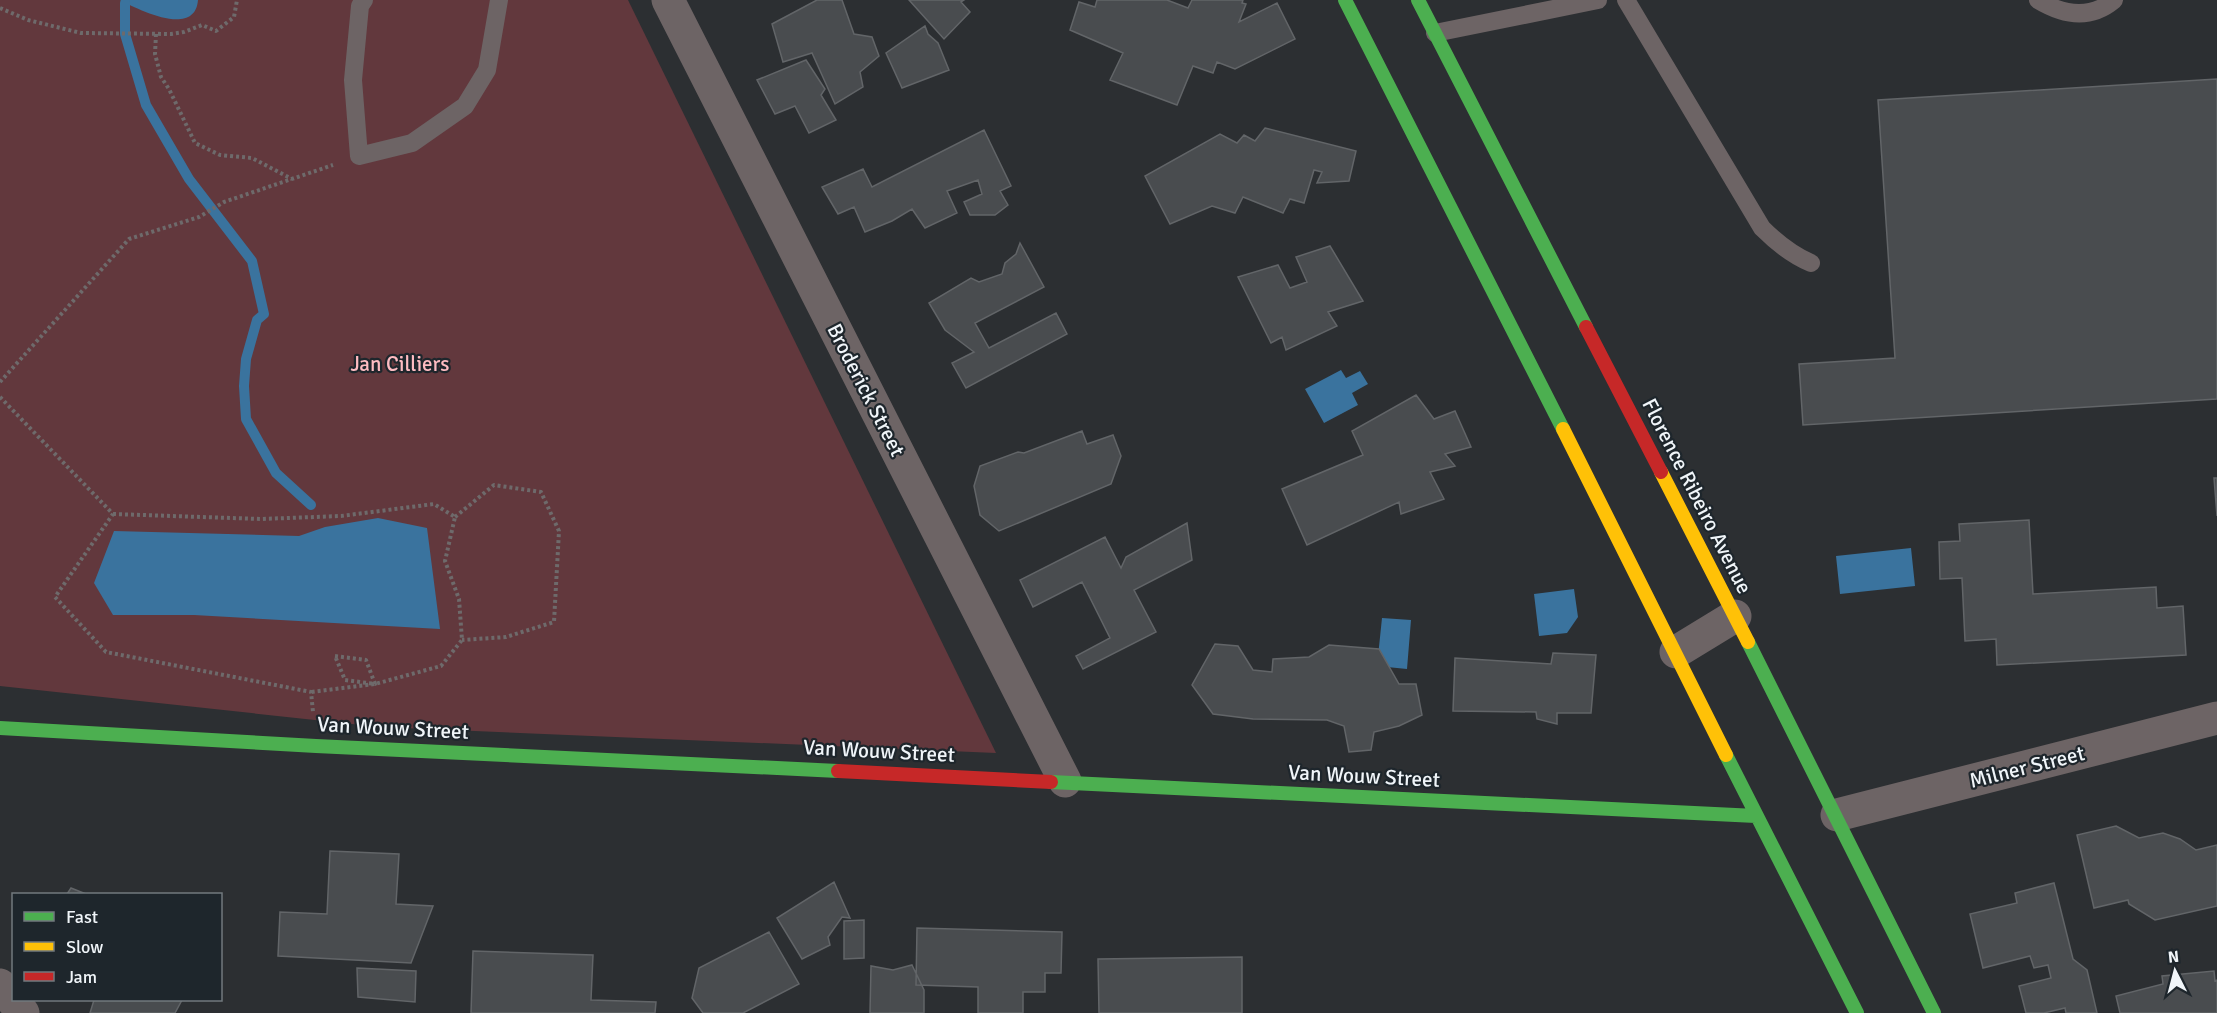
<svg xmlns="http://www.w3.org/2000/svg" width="2217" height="1013" font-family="Signika,sans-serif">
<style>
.green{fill:#62383d}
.water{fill:#3a739e}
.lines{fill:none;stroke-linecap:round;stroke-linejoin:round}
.stream{stroke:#3a739e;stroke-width:10}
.building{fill:#494c4f;stroke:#626568;stroke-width:1.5}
.path{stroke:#6e6a6b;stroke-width:4;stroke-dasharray:3 3;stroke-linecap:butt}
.lane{stroke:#6d6465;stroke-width:18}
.street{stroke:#6d6465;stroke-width:33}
.fast{stroke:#4caf50;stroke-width:14}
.slow{stroke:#ffc107;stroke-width:14}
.jam{stroke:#c62828;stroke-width:14}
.labels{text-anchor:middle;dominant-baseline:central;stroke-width:4.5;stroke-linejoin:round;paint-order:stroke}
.park-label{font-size:21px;fill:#febcc2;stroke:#1e262c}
.street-label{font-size:21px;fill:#f0f5f9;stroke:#1e262c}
</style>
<rect width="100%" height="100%" fill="#2c2f32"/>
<path class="green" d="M0,0H628L996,753L380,727L0,686Z"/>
<path class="water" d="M120,0H198C195,38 139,10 120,0Z
M1341,370L1346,378L1360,371L1368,384L1352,393L1358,405L1324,423L1305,389Z
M378,518L427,528L440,629L194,615H113L94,583L114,531L299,536L325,527Z
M1911,548L1915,586L1840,594L1836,556Z
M1574,589L1578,617L1567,633L1539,636L1534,594Z
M1382,618L1411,620L1407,669L1377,666Z"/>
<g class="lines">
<path class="stream" d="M125,3V34L146,105L189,179L252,261L264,314L257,320L246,359L244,386L246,419L276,473L311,505"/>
</g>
<path class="building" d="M817,0H842L854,34L872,37L879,56L860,72L863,87L835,104L812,53L783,62L772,24Z
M909,0H964L961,2L970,12L944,39Z
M1097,0H1167L1188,8L1192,0H1243L1242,3L1246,4L1239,22L1277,3L1295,39L1235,69L1217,62L1213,73L1193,66L1177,105L1110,80L1123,53L1070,30L1079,2L1095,7Z
M925,26L928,34L938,43L949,70L902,88L886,53Z
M806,60L825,89L821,95L836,120L809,133L795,106L775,114L757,80Z
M2217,79V399L1803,425L1799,364L1895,358L1878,100Z
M1265,128L1356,151L1349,181L1317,183L1322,172L1314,170L1304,203L1290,199L1283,213L1243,197L1235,213L1212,206L1170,224L1145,176L1220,134L1237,143L1244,135L1255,141Z
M984,130L1011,186L1000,191L1008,205L995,215H970L964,202L982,194L978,180L947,191L957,213L925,228L912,209L892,221L865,232L854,207L838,214L822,187L863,169L872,187Z
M1020,243L1044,287L975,323L989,348L1056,313L1067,334L966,388L952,363L974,352L945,330L929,303L971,278L979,282L1002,274L1005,263L1016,254Z
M1330,246L1363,301L1328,312L1337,326L1286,350L1282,337L1271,343L1238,277L1278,265L1290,288L1307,282L1296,257Z
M1416,395L1434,419L1455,411L1471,447L1445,454L1455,466L1430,472L1444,499L1401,514L1399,502L1307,545L1282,489L1363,455L1352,431Z
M1082,431L1087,444L1113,435L1121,456L1111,484L999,531L980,515L974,486L980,466L1018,452L1024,453Z
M2214,478H2217V516Z
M2029,520L2033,594L2156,587L2157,608L2183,606L2186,655L1997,665L1996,639L1965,641L1962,578L1940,579L1939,542L1960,541L1959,524Z
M1187,523L1192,560L1134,590L1156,632L1083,669L1076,656L1110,638L1082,582L1033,607L1020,580L1105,537L1121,568L1126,557Z
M1215,644L1238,646L1253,670L1272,672L1273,659L1309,657L1329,645L1379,649L1399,684H1416L1422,715L1399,726L1374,732L1371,750L1349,752L1344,726L1327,720L1253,719L1213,714L1192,685Z
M1553,653L1596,655L1591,713H1557V724L1537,719L1536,712L1453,711L1455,658L1551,664Z
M2116,826L2139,838L2163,833L2180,839L2196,850L2217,845V906L2155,920L2129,904L2128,900L2094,908L2077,835Z
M330,851L399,854L396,904L433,906L411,963L278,956L280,912L327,914Z
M834,882L850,918L842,917L828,937L830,945L802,959L777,918Z
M2054,883L2073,959L2087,970L2097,1013H2066L2065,1008L2044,1013H2026L2019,986L2051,978L2048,965L2034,968L2030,956L1983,968L1970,914L2017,903L2015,893Z
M71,888L86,894H67Z
M864,920V958L844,959V921Z
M917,928L1062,932L1061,973H1045V992H1023V1013H978V987L916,985Z
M769,932L799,984L743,1013H703L692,998L699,968Z
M473,951L593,955L591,1000L656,1002L655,1013H471Z
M1242,957V1013H1099L1098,959Z
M912,965L924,990V1013H870L871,966L893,970Z
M357,968L416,971L415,1002L358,997Z
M2214,971L2215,981L2217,980V1013H2120L2116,996L2163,984L2162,976Z
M94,1000H182L175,1013H90Z"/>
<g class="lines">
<path class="path" d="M0,8L28,20L81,33L171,34L184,32L202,25L216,31L234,17L237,0
M156,34L155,54L161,77L169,89L195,143L220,155L252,158L292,179
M0,382L129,239L199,217L224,202L333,165
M0,397L113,514L55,597L106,652L311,692L313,712
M113,514L261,519L341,516L434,504L455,517L445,561L459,599L462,640L441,666L375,684L311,692
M455,517L494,485L541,492L559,531L554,622L506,637L462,640
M335,656L366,660L375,684L345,680Z"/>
<path class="lane" d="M364,0L360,6L353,80L359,156L412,143L465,106L487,70L499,0
M1626,0L1762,228C1777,243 1792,255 1811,263
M2038,0C2063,15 2090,20 2114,0
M1435,33L1598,0"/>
<path class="street" d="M668,0L1065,781
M1676,652L1735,616
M1837,815L2217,718
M0,985L23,1013"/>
<path class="fast" d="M1345,0L1563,429
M1418,0L1586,327
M1748,642L1934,1013
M0,728L316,746L838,771
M1726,755L1857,1013
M1051,782L1756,816"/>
<path class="slow" d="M1563,429L1726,755
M1661,472L1748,642"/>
<path class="jam" d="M1586,327L1661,472
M838,771L1051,782"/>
</g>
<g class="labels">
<g class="park-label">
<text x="400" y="364">Jan Cilliers</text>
</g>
<g class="street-label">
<text transform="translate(866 390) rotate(63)">Broderick Street</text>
<text transform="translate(1697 496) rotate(63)">Florence Ribeiro Avenue</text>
<text transform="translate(393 728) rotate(3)">Van Wouw Street</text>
<text transform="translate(879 751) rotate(3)">Van Wouw Street</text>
<text transform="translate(2027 767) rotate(-14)">Milner Street</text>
<text transform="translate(1364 776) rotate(3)">Van Wouw Street</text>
</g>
</g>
<rect x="12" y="893" width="210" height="108" fill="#1e262c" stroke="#72797e" stroke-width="1.5"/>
<rect x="24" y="912" width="30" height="9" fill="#4caf50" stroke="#72797e" stroke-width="1.5"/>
<text x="66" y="923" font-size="18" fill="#f0f5f9">Fast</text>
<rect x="24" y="942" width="30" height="9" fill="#ffc107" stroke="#72797e" stroke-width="1.5"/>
<text x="66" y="953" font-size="18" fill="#f0f5f9">Slow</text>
<rect x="24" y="972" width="30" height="9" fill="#c62828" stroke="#72797e" stroke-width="1.5"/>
<text x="66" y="983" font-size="18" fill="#f0f5f9">Jam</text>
<g transform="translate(2175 971) rotate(354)" stroke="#1e262c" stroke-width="4.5" paint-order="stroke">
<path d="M0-4.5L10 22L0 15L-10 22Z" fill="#f0f5f9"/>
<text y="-9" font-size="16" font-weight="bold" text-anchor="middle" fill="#f0f5f9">N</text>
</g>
</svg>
